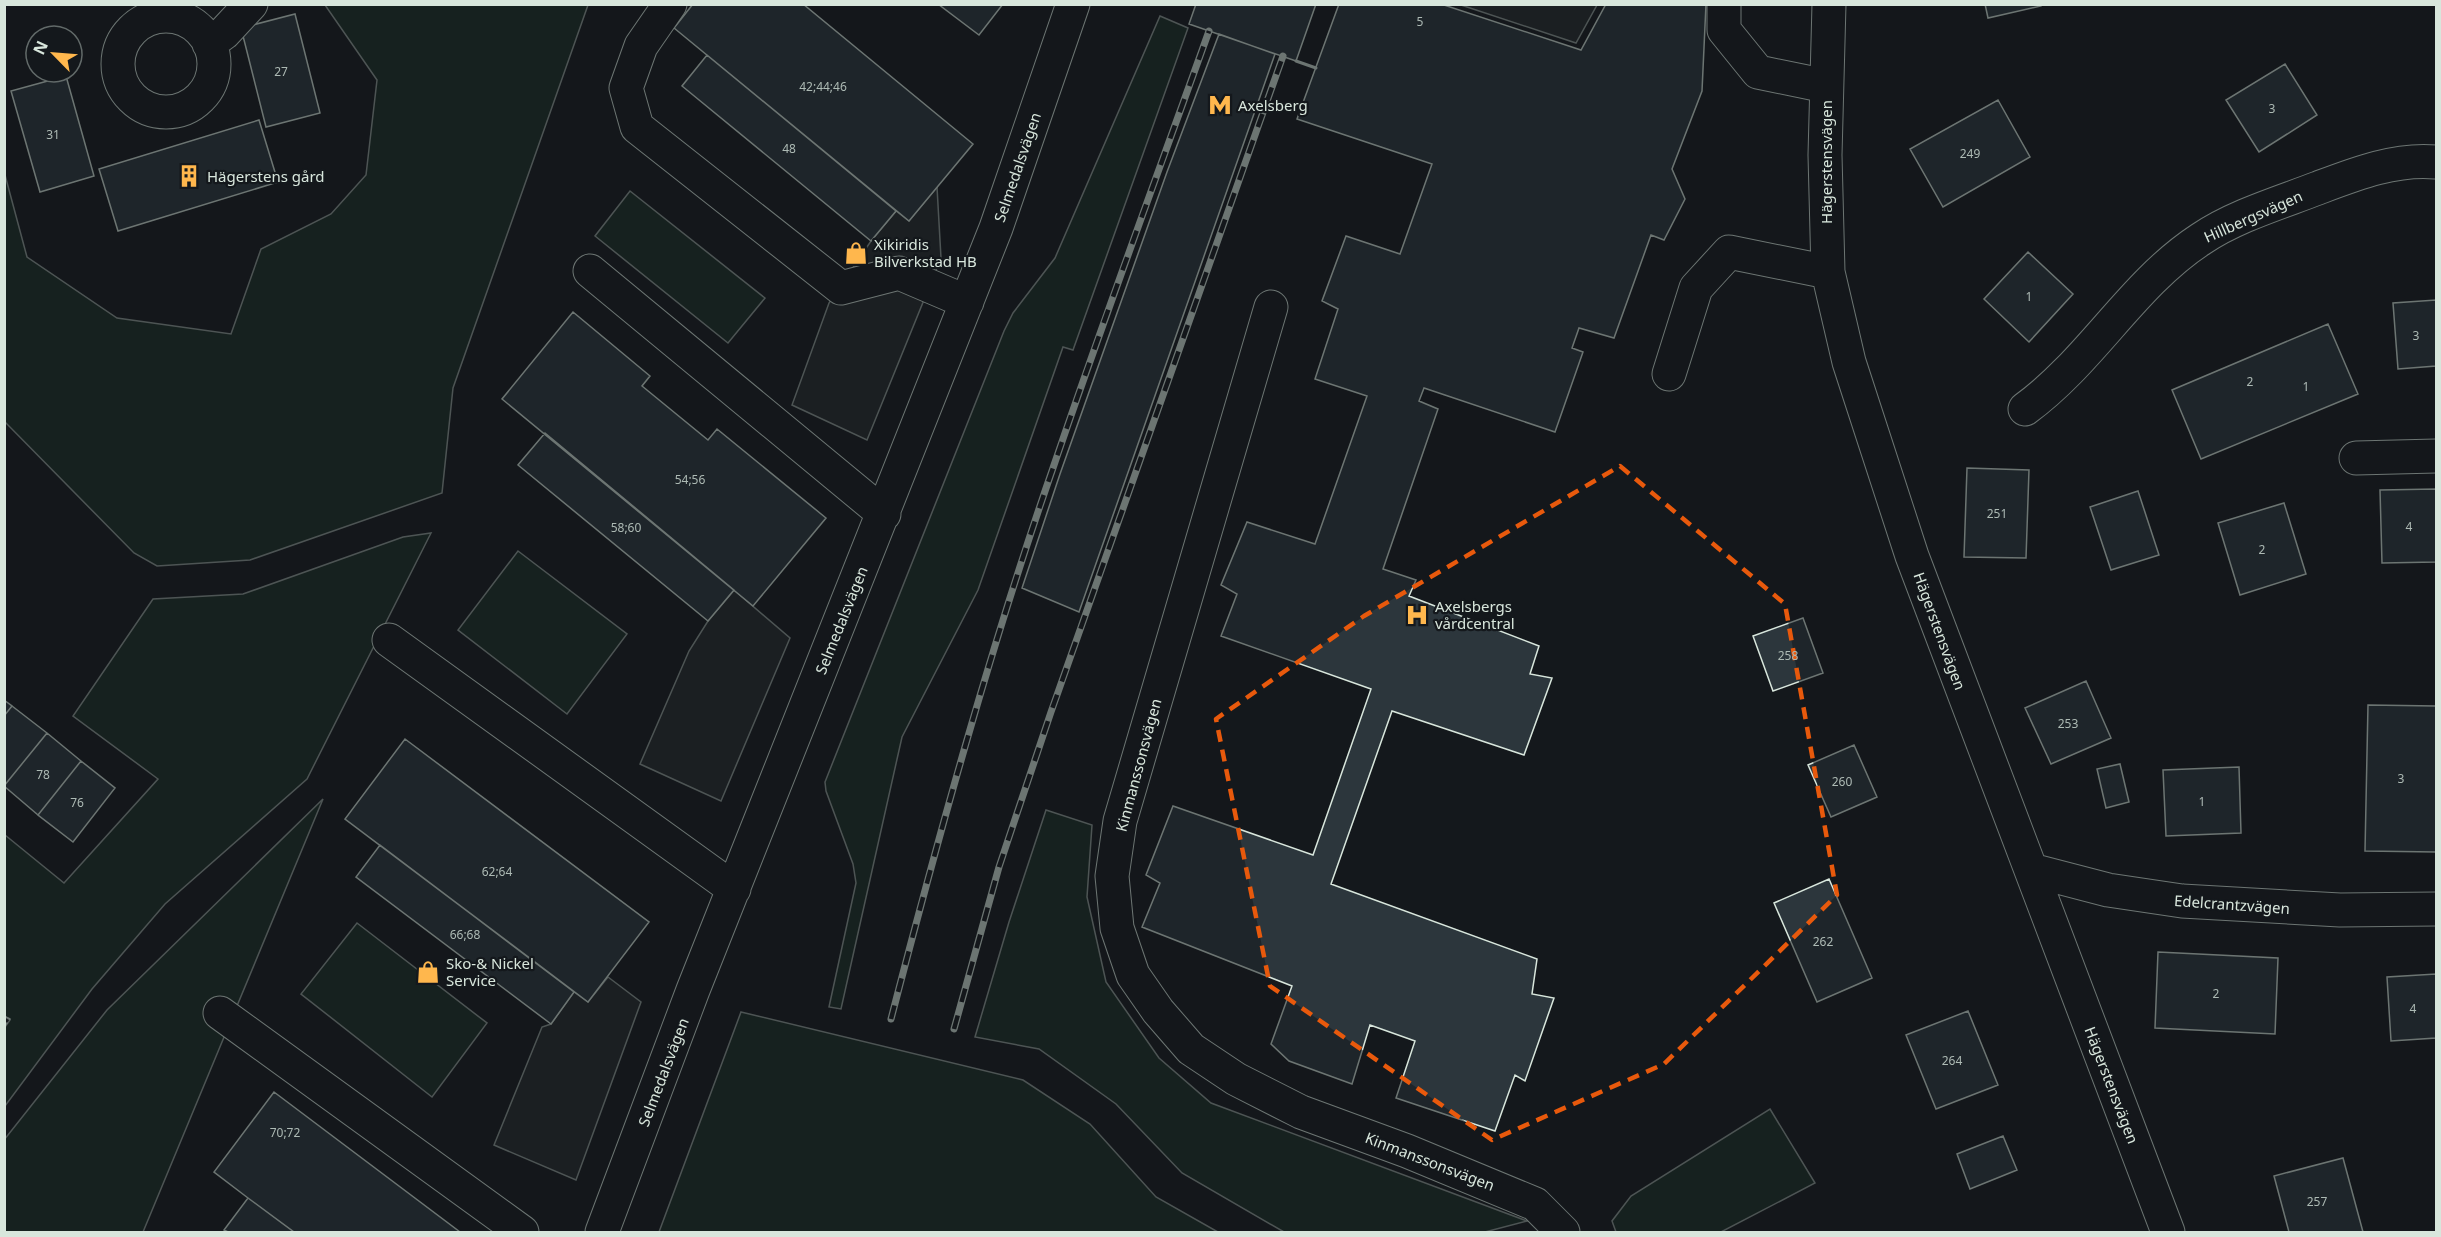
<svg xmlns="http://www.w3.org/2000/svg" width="2441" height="1237" font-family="'Noto Sans',sans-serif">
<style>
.green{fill:#1a2d24;stroke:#939e99;stroke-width:1.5}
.parking{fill:#24282b;stroke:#939e99;stroke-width:1.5}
.building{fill:#2c363c;stroke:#d8e6dc;stroke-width:1.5}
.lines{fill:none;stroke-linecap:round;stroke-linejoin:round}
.minor-casing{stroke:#d8e6dc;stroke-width:35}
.minor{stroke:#14181c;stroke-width:33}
.rail-casing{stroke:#d8e6dc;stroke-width:7}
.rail{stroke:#14181c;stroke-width:4.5;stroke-dasharray:14;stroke-linecap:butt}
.fence{stroke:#d8e6dc;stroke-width:1.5;stroke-dasharray:8 3;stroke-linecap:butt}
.wall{stroke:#d8e6dc;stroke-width:3}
.marked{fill:none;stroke:#e8590c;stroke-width:4.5;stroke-dasharray:12 8;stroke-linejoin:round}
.labels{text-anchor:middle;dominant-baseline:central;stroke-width:4.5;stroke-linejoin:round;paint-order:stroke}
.number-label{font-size:12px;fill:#adbab4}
.poi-label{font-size:15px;fill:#d8e6dc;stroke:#14181c;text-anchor:start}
.street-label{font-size:15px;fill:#d8e6dc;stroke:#14181c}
</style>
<rect width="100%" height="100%" fill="#14181c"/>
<path class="green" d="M325,5H588L453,388L442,493L250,560L157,566L134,553L5,422V175L27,257L117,318L231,334L261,249L331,214L366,175L377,80Z
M1160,16L1188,28L1073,350L1063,347L978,590L902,737L841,1009L829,1007L856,883L853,864L826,791L825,782L1004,331L1013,313L1055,258Z
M630,191L765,298L728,343L595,236Z
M431,533L307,779L165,904L92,989L5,1106V1027L10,1020L4,1016L5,835L64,883L158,779L73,716L153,599L243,594L403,537Z
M518,551L627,634L567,714L458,630Z
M323,799L143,1232H5L4,1140L107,1010Z
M1046,810L1092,825L1087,897L1106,982L1159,1058L1211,1103L1527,1221L1485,1232H1284L1182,1173L1116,1104L1039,1049L975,1037L1009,922Z
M357,923L487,1023L432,1097L301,994Z
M741,1012L1023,1080L1090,1124L1156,1197L1218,1232H659Z
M1770,1109L1815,1183L1721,1232H1616L1612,1221L1631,1196Z"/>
<path class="parking" d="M1461,5H1597L1576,43Z
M937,187L941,258L867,440L792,405L829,303L871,241L896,211L909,221Z
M734,590L790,638L721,801L640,764L689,651L708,621Z
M608,977L641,1002L576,1180L494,1145L542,1027L551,1024L574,992L588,1002Z"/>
<path class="building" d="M693,4H803L973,144L909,221L674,28Z
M938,4H1003L979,35Z
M1196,4H1316L1296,61L1189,24Z
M1339,4H1441L1581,50L1606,4H1706L1702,91L1672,169L1685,199L1664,240L1651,235L1614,338L1579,328L1572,348L1583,352L1555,432L1424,388L1419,401L1438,409L1383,569L1416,580L1409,596L1539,646L1530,674L1552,678L1524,755L1392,711L1331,884L1537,959L1532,994L1554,998L1525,1081L1515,1075L1495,1131L1396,1098L1415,1041L1370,1025L1352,1084L1289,1061L1271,1044L1292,986L1142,927L1160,883L1146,875L1173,806L1313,855L1371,689L1221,636L1237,594L1221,585L1247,522L1315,544L1367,396L1315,379L1338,309L1322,301L1346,236L1400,254L1432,164L1297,119Z
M1985,4H2041V6L1988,18Z
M295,14L320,113L266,127L241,28Z
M1219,34L1275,54L1079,612L1022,588L1060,474L1167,172Z
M707,55L896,211L871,241L682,86Z
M2285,64L2317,115L2259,152L2226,100Z
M66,76L94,176L40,192L11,91Z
M1998,100L2030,157L1943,207L1910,149Z
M259,120L278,182L118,231L99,169Z
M2028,252L2073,294L2029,342L1984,299Z
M2436,300V366L2398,369L2393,303Z
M573,312L650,376L642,386L708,440L717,429L826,518L753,606L502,399Z
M2328,324L2358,394L2201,459L2172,390Z
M545,433L734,590L708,621L518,465Z
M1967,468L2029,470L2026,558L1964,557Z
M2436,489V562L2382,563L2380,490Z
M2138,491L2159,555L2111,570L2090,507Z
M2284,503L2306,574L2240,595L2218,523Z
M1803,618L1823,673L1773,691L1753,636Z
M2086,681L2111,738L2051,764L2025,708Z
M4,700L12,706L4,716Z
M2368,705L2436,706V852L2365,851Z
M12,706L47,733L4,786V716Z
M47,733L81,761L38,815L4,786Z
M405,739L649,922L588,1002L345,819Z
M1854,745L1877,797L1831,817L1808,765Z
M81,761L115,788L73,842L38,815Z
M2120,764L2129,802L2106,808L2097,769Z
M2239,767L2241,833L2166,836L2163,770Z
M380,845L574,992L551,1024L356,877Z
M1829,879L1872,978L1817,1002L1774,903Z
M2158,952L2278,958L2275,1034L2155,1028Z
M2436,974V1038L2391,1041L2387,977Z
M1968,1011L1998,1085L1936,1109L1906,1035Z
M274,1092L460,1232H294L248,1198L214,1172Z
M2003,1136L2017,1170L1970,1189L1957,1154Z
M2343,1158L2363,1232H2289L2274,1176Z
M248,1198L294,1232H228L224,1230Z"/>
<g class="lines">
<g class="minor-casing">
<path id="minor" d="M670,4L641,46L626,88L637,127L841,288L899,273L967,302
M1724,4V30L1758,72L1826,86
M1829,4L1825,155L1828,272L1849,362L1912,556L2168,1232
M118 64a48 48 0 1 1 96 0a48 48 0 1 1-96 0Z
M209,44L224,33L251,4
M590,271L884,514
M1271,307L1120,821L1112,876L1117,928L1133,975L1158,1011L1191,1049L1236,1079L1301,1112L1407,1151L1535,1204L1563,1232
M1669,374L1696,288L1729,252L1828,272
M2025,409C2092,360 2132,284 2201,239C2235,216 2279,203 2318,188C2355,174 2396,158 2436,162
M2356,458L2436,456
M389,640L734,889
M2031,870L2108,890L2182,901L2340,910L2436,909
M220,1013L522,1232
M602,1232L693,990L996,228L1073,4"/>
</g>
<use href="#minor" class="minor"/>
<g class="rail-casing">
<path id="rail" d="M891,1019C939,834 990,649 1053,468C1103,321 1157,176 1209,31
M954,1029L999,867L1051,712L1283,56"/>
</g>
<use href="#rail" class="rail"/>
<path class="fence" d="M4,1016L10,1019L4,1027"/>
<path class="wall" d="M1296,61L1316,68"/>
</g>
<path d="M0 0H2441V1237H0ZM1620,466L1785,604L1837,895L1664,1064L1492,1140L1270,986L1216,719L1364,616Z" fill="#14181c" fill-opacity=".55" fill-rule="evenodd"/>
<path class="marked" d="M1620,466L1785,604L1837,895L1664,1064L1492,1140L1270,986L1216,719L1364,616Z"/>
<defs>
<g id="metro-bare" transform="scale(1.8)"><path d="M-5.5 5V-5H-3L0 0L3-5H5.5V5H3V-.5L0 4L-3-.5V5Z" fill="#ffb74d" stroke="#14181c" stroke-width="2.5" paint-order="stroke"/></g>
<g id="building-bare" transform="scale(1.8)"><path d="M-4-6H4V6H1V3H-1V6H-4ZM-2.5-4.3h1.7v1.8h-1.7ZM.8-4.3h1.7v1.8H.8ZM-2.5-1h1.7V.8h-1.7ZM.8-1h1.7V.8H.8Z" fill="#ffb74d" stroke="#14181c" stroke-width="2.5" paint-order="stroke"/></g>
<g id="shop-bare" transform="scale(1.8)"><path d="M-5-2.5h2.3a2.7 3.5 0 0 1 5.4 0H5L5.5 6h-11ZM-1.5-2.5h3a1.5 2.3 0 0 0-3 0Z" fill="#ffb74d" stroke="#14181c" stroke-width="2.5" paint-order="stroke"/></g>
<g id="hospital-bare" transform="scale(1.8)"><path d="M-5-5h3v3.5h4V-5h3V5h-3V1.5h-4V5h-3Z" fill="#ffb74d" stroke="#14181c" stroke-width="2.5" paint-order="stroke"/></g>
</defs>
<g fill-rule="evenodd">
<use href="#metro-bare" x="1220" y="105"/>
<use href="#building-bare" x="189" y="176"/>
<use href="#shop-bare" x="856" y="253"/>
<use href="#hospital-bare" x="1417" y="615"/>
<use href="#shop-bare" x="428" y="972"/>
</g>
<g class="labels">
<g class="number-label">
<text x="1420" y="21">5</text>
<text x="281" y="71">27</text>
<text x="823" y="86">42;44;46</text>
<text x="2272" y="108">3</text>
<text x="53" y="134">31</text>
<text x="789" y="148">48</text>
<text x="1970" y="153">249</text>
<text x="2029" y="296">1</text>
<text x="2416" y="335">3</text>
<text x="2250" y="381">2</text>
<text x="2306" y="386">1</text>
<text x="690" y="479">54;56</text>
<text x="1997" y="513">251</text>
<text x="2409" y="526">4</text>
<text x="626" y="527">58;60</text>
<text x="2262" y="549">2</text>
<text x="1788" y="655">258</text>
<text x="2068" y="723">253</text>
<text x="43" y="774">78</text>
<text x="2401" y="778">3</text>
<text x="1842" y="781">260</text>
<text x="2202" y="801">1</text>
<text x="77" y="802">76</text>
<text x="497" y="871">62;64</text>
<text x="465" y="934">66;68</text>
<text x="1823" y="941">262</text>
<text x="2216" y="993">2</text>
<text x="2413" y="1008">4</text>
<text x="1952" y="1060">264</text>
<text x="285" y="1132">70;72</text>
<text x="2317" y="1201">257</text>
</g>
<g class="poi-label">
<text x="1238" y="105">Axelsberg</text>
<text x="207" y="176">Hägerstens gård</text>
<text x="874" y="244">Xikiridis<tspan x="874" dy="17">Bilverkstad HB</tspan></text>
<text x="1435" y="606">Axelsbergs<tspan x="1435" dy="17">vårdcentral</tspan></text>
<text x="446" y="963">Sko-&amp; Nickel<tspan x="446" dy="17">Service</tspan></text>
</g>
<g class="street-label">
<text transform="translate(1826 162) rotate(-90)">Hägerstensvägen</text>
<text transform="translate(1017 167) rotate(-71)">Selmedalsvägen</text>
<text transform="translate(2253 216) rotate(-24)">Hillbergsvägen</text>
<text transform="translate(841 620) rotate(-68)">Selmedalsvägen</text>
<text transform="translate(1940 631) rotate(70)">Hägerstensvägen</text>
<text transform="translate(1138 765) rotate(-75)">Kinmanssonsvägen</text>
<text transform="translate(2232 904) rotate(4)">Edelcrantzvägen</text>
<text transform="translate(663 1072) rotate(-69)">Selmedalsvägen</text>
<text transform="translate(2112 1085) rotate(69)">Hägerstensvägen</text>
<text transform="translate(1430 1161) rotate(21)">Kinmanssonsvägen</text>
</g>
</g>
<rect width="2441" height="1237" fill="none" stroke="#d8e6dc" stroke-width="12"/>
<g transform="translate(54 54) rotate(295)"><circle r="28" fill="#14181c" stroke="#626a69" stroke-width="1.5"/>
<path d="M0-4.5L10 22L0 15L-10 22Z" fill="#ffb74d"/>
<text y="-9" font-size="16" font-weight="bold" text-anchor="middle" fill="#d8e6dc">N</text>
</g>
</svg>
